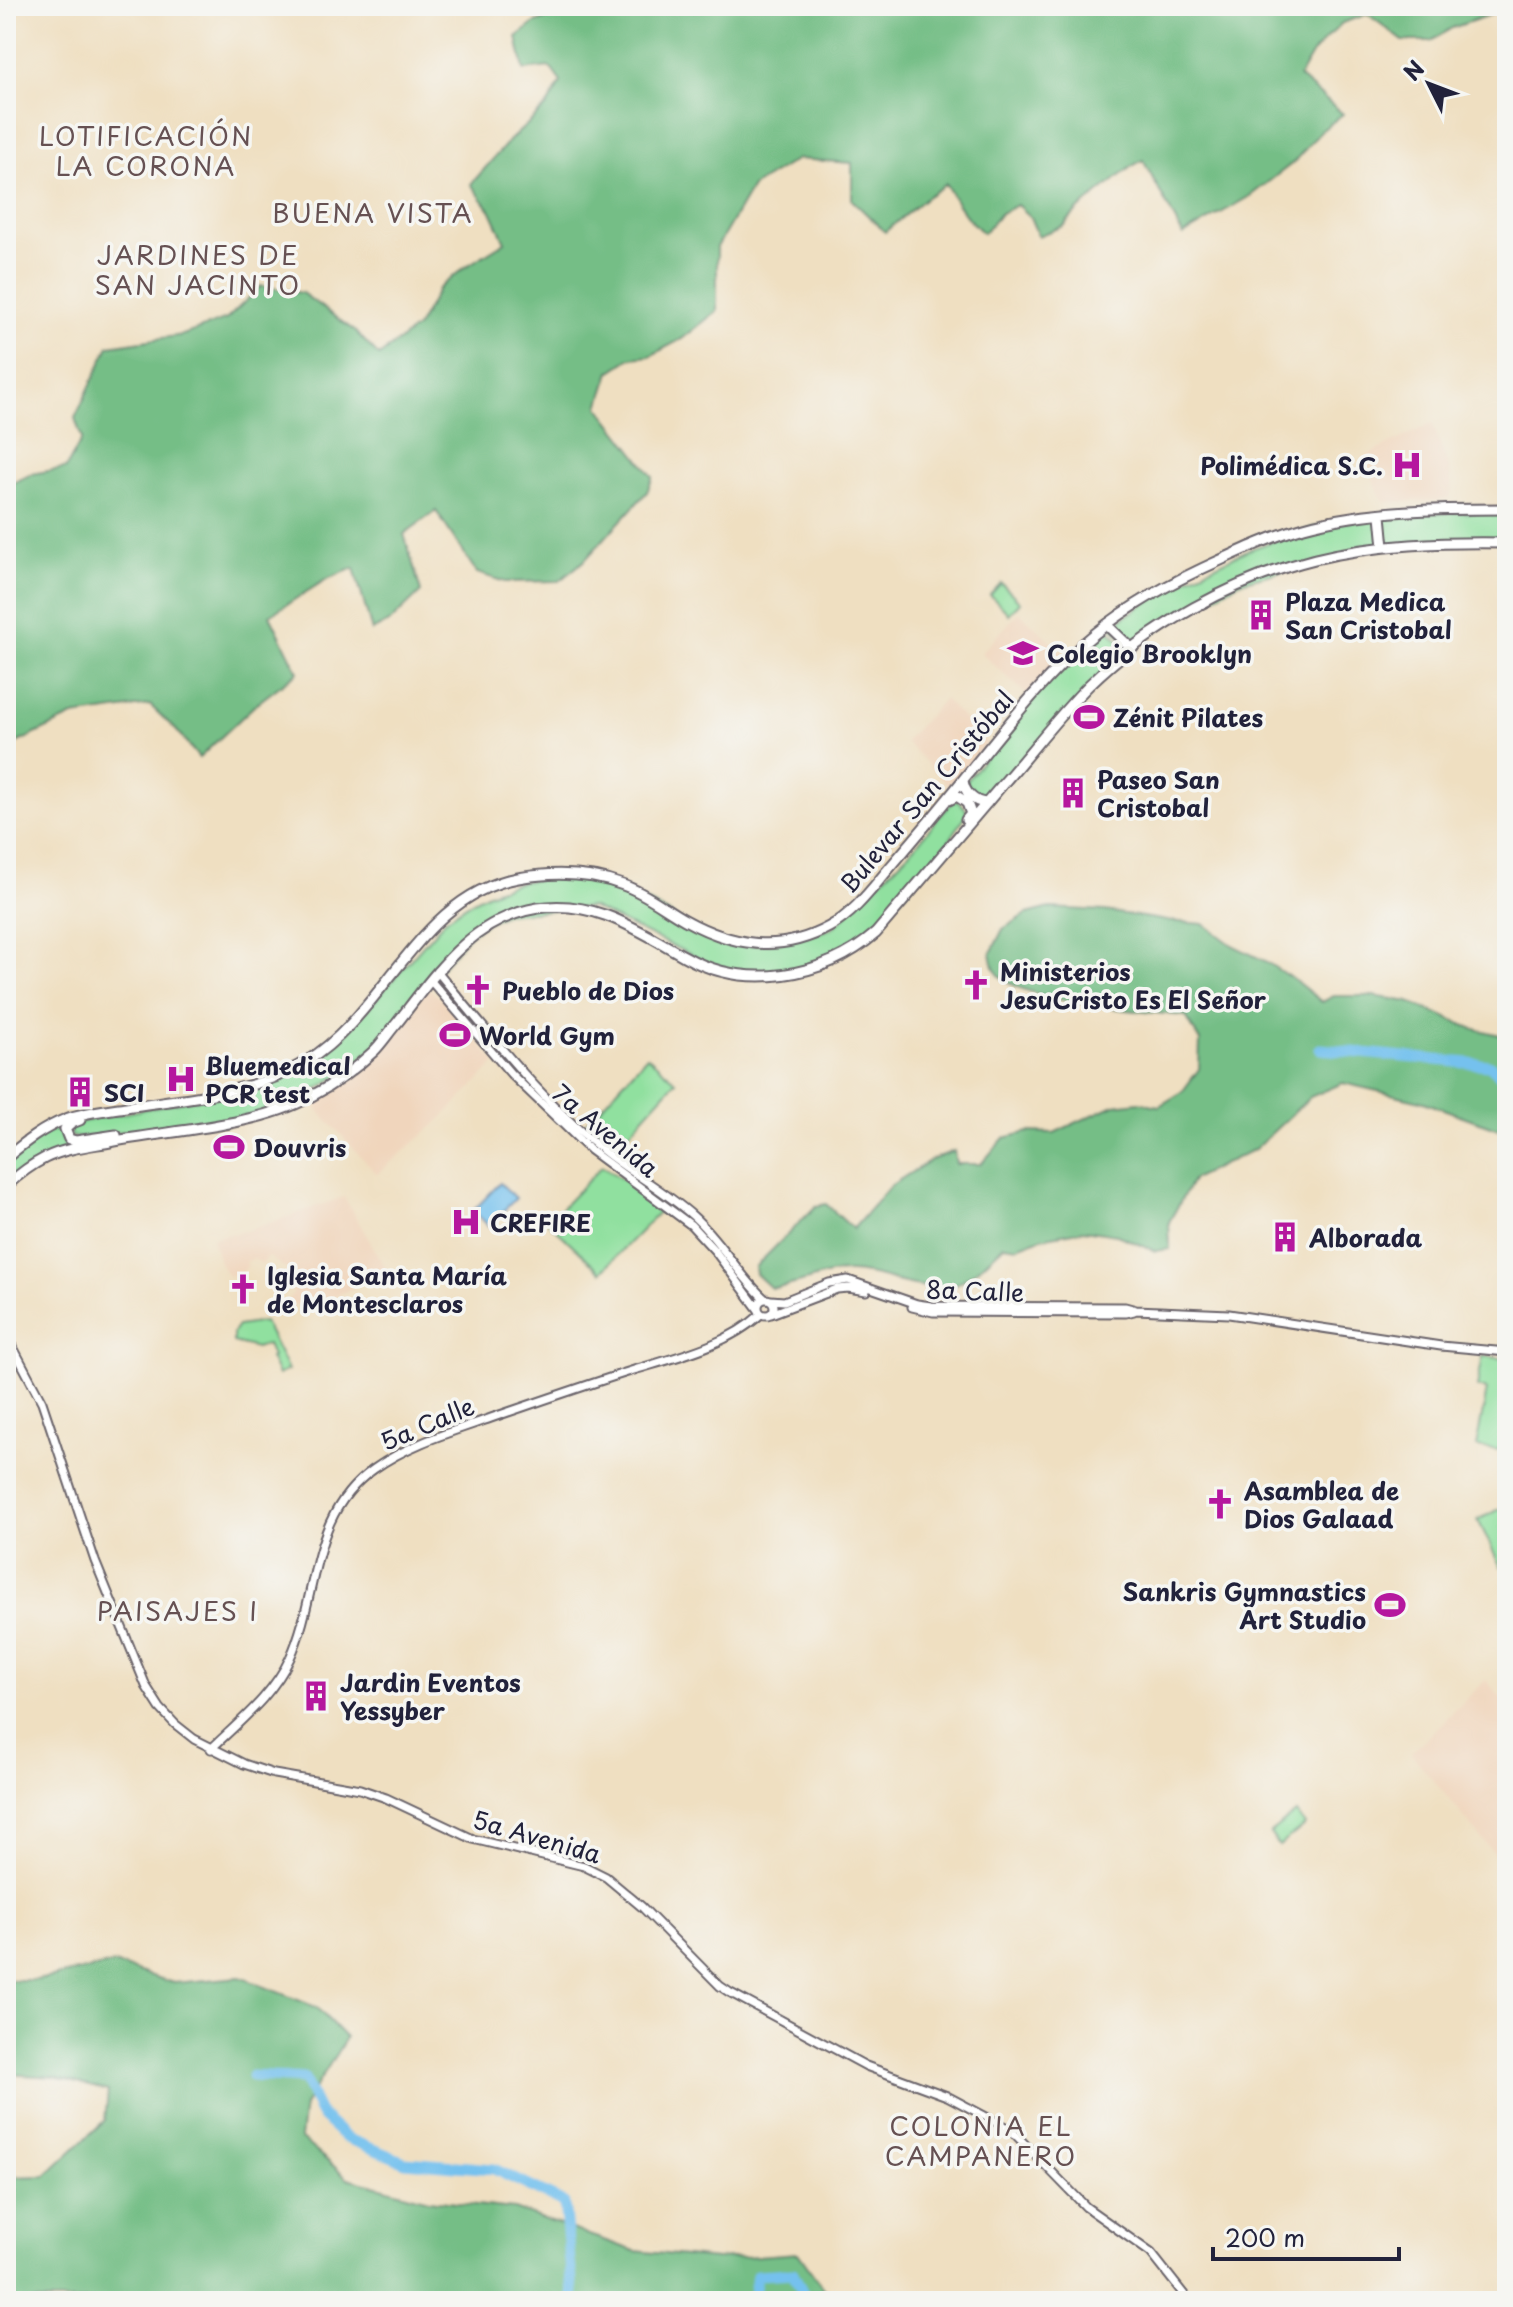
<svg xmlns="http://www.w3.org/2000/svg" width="1513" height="2307" font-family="'Playpen Sans',sans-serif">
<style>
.built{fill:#f0d5bc}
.green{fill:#90e09f;stroke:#59816d;stroke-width:2}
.forest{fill:#74be86;stroke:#4b7060;stroke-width:2}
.water{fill:#74c1ee;stroke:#4b7294;stroke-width:2}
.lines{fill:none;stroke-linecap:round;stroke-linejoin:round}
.river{stroke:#74c1ee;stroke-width:11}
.tertiary-casing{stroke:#6a646a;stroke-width:11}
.primary-casing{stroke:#6a646a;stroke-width:13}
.tertiary{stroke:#fff;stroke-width:7}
.primary{stroke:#fff;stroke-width:9}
.labels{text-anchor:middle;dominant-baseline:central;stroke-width:7;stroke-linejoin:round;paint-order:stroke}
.poi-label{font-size:24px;font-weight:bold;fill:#22223b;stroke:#f6f6f2;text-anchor:start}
.street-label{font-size:24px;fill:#22223b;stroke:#f6f6f2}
.neighbourhood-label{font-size:26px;letter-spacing:2px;fill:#665153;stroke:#f6f6f2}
</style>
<rect width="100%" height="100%" fill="#f6f6f2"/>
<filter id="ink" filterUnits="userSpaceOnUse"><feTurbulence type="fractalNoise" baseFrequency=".0125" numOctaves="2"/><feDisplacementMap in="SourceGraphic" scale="16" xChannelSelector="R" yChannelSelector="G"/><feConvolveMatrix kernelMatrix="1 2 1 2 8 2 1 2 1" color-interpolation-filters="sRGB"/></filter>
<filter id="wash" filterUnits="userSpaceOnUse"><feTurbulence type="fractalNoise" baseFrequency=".006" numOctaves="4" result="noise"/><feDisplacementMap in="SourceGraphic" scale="32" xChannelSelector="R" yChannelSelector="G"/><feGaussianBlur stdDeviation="1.8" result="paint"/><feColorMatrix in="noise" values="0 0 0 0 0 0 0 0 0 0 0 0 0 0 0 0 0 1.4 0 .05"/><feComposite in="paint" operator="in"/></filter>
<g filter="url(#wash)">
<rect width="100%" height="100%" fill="#efdfc1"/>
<path class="built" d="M1432,423L1450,471L1452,488L1449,498L1431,501L1384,502L1362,458Z
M1019,612L1065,654L1027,695L981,653Z
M944,699L988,744L950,788L905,741Z
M429,989L444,1002L496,1063L439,1121L377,1174L321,1113L317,1108L318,1098Z
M344,1197L386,1269L355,1287L324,1301L287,1306L286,1303L294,1292L279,1283L288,1270L268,1256L262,1264L253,1258L250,1261L248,1260L246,1263L248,1265L242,1273L228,1276L219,1262L212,1238L250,1230Z
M1486,1680L1507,1704V1865L1505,1867L1411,1753Z"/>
<path class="green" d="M1507,512V540L1386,545L1383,517L1416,513Z
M1379,517L1382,546L1240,582L1132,646L1111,626L1173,585L1248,550L1317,526Z
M1001,583L1020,602L1009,614L990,595Z
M1107,628L1128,649L985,799C975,798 968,790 966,781L1027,706L1059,671Z
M955,801L960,802L966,809V815L942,852L873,930L855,946L832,958L788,972H746L712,965L591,907L505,914L486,923L469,935L372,1049L350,1068L306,1096L251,1115L204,1124H174L78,1138L70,1136V1128L81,1122L248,1088L341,1039L445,920C507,871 573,866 644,900C673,914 700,936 731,944C753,949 805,938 827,930C837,927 847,914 854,906C876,885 899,864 919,842C931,828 941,811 955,801Z
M647,1056L676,1081L613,1151L583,1127Z
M66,1122L61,1135L63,1141L72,1145L6,1182V1166C23,1146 43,1135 66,1122Z
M602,1166L664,1207L601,1272L548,1222Z
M264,1322L288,1370L278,1375L270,1358L272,1357L267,1344L256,1348L233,1342V1333L238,1326Z
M1483,1356L1507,1359V1396L1500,1450L1476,1447L1487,1390L1477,1387Z
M1507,1505V1564L1501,1567L1478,1520Z
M1296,1813L1305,1825L1279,1846L1270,1833Z"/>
<path class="forest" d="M577,6H1507V9L1452,28L1431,41H1403L1368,14L1342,23L1314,51L1299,77L1343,114L1321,131L1294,162L1250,196L1183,235L1143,160L1132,166L1079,209L1063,226L1038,236L1030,217L1017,205L1001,213L983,233C966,219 956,203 946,184L925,198L885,232L852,200V163L797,159L752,187L717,247V311L682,339L650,356L631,358L610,372L599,407L653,477L647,492L584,561L559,581L505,582L477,573L436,511L404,534L421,592L391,621L372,631L354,568L327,579L270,615L298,672L255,705L199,758L177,731L150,705L73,716L6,748V486L31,474L66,468L82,439L75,418L109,346L183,335L227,319L261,286L302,293L356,332L379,356L417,327L439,288L465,267L505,242L491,211L471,184L509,141L546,107L561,82L550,67L524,70L517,37L533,24Z
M1050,908L1105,911L1168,921L1204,924L1232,945L1265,961L1297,982L1322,1002L1334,996H1373L1409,1002L1471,1028L1500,1035L1507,1040V1132L1421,1101L1343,1083L1310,1097L1255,1149L1193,1179L1169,1222L1170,1249L1155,1251L1117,1235L1084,1230L1041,1238L1018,1247L1004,1245C991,1257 971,1278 955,1284C921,1295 884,1273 850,1272C822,1271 799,1287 771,1288L756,1274L755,1267L816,1206L826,1204L853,1229L890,1186L931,1160L954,1151L956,1164H981L1004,1138L1029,1132L1054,1133L1114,1105L1139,1102L1159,1106L1182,1092L1199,1069L1200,1041L1186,1016C1148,1012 1015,1003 996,971C993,967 992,958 991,953L1003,929L1027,914Z
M114,1964L174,1983L240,1977L316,2007L346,2038L304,2106L300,2138L348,2178L429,2200L514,2209L635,2251L717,2259L798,2253L832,2301H6V2177L45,2176L105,2120L108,2091L55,2077L6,2074V1980H37Z"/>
<path class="water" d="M500,1183L516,1198L489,1226L473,1211Z"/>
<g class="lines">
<path class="river" d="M1320,1049L1489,1065L1507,1081
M252,2076L304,2079L321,2115L346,2138L405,2162L494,2169L564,2203L574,2301
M753,2301L757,2275L793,2273L807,2301"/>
</g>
</g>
<g filter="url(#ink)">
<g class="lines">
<g class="tertiary-casing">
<path id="tertiary" d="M437,971C486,1030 540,1099 599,1147C629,1172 664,1190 693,1216C721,1241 738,1275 765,1299
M430,980L511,1074L590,1150L691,1225L715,1251L758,1309
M758 1307a8 8 0 1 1 16 0a8 8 0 1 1-16 0Z
M771,1300L784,1301L829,1283L848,1280L917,1304L931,1306L1125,1307L1136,1310L1229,1314L1441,1346L1507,1352
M912,1307L933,1312L1126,1313L1134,1311
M771,1314L837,1289L848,1288L866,1291
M6,1334L42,1402L95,1561L146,1686L160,1708L175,1724L194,1739L244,1764L274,1774L360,1789L386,1798L473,1839L584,1866L606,1877L642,1907L720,1986L729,1992L866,2066L947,2096L1011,2130L1086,2207L1151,2253L1189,2301
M211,1749C240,1721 273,1695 290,1658C320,1592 308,1515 374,1469C409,1444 451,1432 491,1418C538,1402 586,1385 634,1370C677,1357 728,1345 761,1314"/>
</g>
<g class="primary-casing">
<path id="primary" d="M1381,515L1384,547
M1108,626L1132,649
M963,780C964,792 974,803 987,803
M949,800L957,796L967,803L971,814L966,820
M80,1120L72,1123L65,1129L69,1139L76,1141L116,1135
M6,1158C25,1142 43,1128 66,1119C85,1112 106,1110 126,1107C186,1098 254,1094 307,1061C385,1013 420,895 518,878C553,872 590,873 623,885C646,893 665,909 685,920C732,946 780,954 829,927C855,913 873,887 892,865C917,836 942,806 966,776C1003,731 1040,682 1084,643C1117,614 1157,590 1197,571C1232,555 1266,538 1304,527C1369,509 1440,509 1507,509
M6,1186C18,1175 31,1165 45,1158C66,1148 88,1146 110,1142C173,1130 254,1127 310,1097C333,1085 355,1069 374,1051C382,1043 389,1032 397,1023C436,973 471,919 538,908C594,899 638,930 684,956C745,991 824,978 876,933C918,883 960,834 1002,785C1031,752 1058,716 1089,685C1148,627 1234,579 1315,559C1377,544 1443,542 1507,543"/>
</g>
<use href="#tertiary" class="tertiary"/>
<use href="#primary" class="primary"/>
</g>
</g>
<defs>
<g id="hospital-bare" transform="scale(2.4)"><path d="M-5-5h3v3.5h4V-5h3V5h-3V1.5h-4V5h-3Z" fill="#b5179e" stroke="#f6f6f2" stroke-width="2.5" paint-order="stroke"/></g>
<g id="building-bare" transform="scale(2.4)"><path d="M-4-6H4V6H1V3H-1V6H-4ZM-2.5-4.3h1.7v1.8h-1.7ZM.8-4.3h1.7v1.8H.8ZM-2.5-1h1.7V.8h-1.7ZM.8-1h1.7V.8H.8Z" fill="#b5179e" stroke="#f6f6f2" stroke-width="2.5" paint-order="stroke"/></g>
<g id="school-bare" transform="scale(2.4)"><path d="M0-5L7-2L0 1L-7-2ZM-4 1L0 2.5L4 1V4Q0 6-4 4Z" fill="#b5179e" stroke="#f6f6f2" stroke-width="2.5" paint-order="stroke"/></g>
<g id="stadium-bare" transform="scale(2.4)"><path d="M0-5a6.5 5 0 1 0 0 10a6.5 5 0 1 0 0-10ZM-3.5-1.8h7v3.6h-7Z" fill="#b5179e" stroke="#f6f6f2" stroke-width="2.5" paint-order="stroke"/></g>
<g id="church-bare" transform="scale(2.4)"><path d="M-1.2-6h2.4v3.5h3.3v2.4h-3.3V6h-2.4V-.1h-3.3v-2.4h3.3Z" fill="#b5179e" stroke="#f6f6f2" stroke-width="2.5" paint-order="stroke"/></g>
</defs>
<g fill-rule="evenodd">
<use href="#hospital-bare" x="1407" y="465"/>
<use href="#building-bare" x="1261" y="615"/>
<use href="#school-bare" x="1023" y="653"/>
<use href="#stadium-bare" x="1089" y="717"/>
<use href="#building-bare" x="1073" y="793"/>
<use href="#church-bare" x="976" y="985"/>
<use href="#church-bare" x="478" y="990"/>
<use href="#stadium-bare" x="455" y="1035"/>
<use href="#hospital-bare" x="181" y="1079"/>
<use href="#building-bare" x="80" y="1092"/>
<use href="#stadium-bare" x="229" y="1147"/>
<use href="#hospital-bare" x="466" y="1222"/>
<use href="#building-bare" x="1285" y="1237"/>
<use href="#church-bare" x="243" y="1289"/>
<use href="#church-bare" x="1220" y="1504"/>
<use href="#stadium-bare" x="1390" y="1605"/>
<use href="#building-bare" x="316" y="1696"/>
</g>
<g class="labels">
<g class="poi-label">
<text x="1383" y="465" text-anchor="end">Polimédica S.C.</text>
<text x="1285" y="601">Plaza Medica<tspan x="1285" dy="28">San Cristobal</tspan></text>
<text x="1047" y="653">Colegio Brooklyn</text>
<text x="1113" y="717">Zénit Pilates</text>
<text x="1097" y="779">Paseo San<tspan x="1097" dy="28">Cristobal</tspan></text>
<text x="1000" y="971">Ministerios<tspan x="1000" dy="28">JesuCristo Es El Señor</tspan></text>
<text x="502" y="990">Pueblo de Dios</text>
<text x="479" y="1035">World Gym</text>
<text x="205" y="1065">Bluemedical<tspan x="205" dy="28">PCR test</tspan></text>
<text x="104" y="1092">SCI</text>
<text x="253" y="1147">Douvris</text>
<text x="490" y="1222">CREFIRE</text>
<text x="1309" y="1237">Alborada</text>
<text x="267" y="1275">Iglesia Santa María<tspan x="267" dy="28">de Montesclaros</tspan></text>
<text x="1244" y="1490">Asamblea de<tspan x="1244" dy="28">Dios Galaad</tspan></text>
<text x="1366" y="1591" text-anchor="end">Sankris Gymnastics<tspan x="1366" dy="28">Art Studio</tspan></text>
<text x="340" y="1682">Jardin Eventos<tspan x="340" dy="28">Yessyber</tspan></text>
</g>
<g class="street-label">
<text transform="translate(926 791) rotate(-50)">Bulevar San Cristóbal</text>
<text transform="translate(606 1130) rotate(40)">7a Avenida</text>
<text transform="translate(975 1290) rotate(2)">8a Calle</text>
<text transform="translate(427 1423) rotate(-23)">5a Calle</text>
<text transform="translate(537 1836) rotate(16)">5a Avenida</text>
</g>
<g class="neighbourhood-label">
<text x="146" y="135">LOTIFICACIÓN<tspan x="146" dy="30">LA CORONA</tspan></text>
<text x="373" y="212">BUENA VISTA</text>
<text x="198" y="254">JARDINES DE<tspan x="198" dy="30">SAN JACINTO</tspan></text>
<text x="178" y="1610">PAISAJES I</text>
<text x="981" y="2125">COLONIA EL<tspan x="981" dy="30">CAMPANERO</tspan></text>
</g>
</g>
<rect width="1513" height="2307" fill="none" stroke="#f6f6f2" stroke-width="32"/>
<g transform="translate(1429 84) rotate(312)" stroke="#f6f6f2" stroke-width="6" paint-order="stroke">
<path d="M0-6L14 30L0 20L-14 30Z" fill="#22223b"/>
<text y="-12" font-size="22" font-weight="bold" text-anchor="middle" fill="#22223b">N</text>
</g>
<path d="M1213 2247v12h186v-12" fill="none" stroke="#22223b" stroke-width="4"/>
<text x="1225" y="2247" font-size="24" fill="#22223b" stroke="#f6f6f2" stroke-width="6" paint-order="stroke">200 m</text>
</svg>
